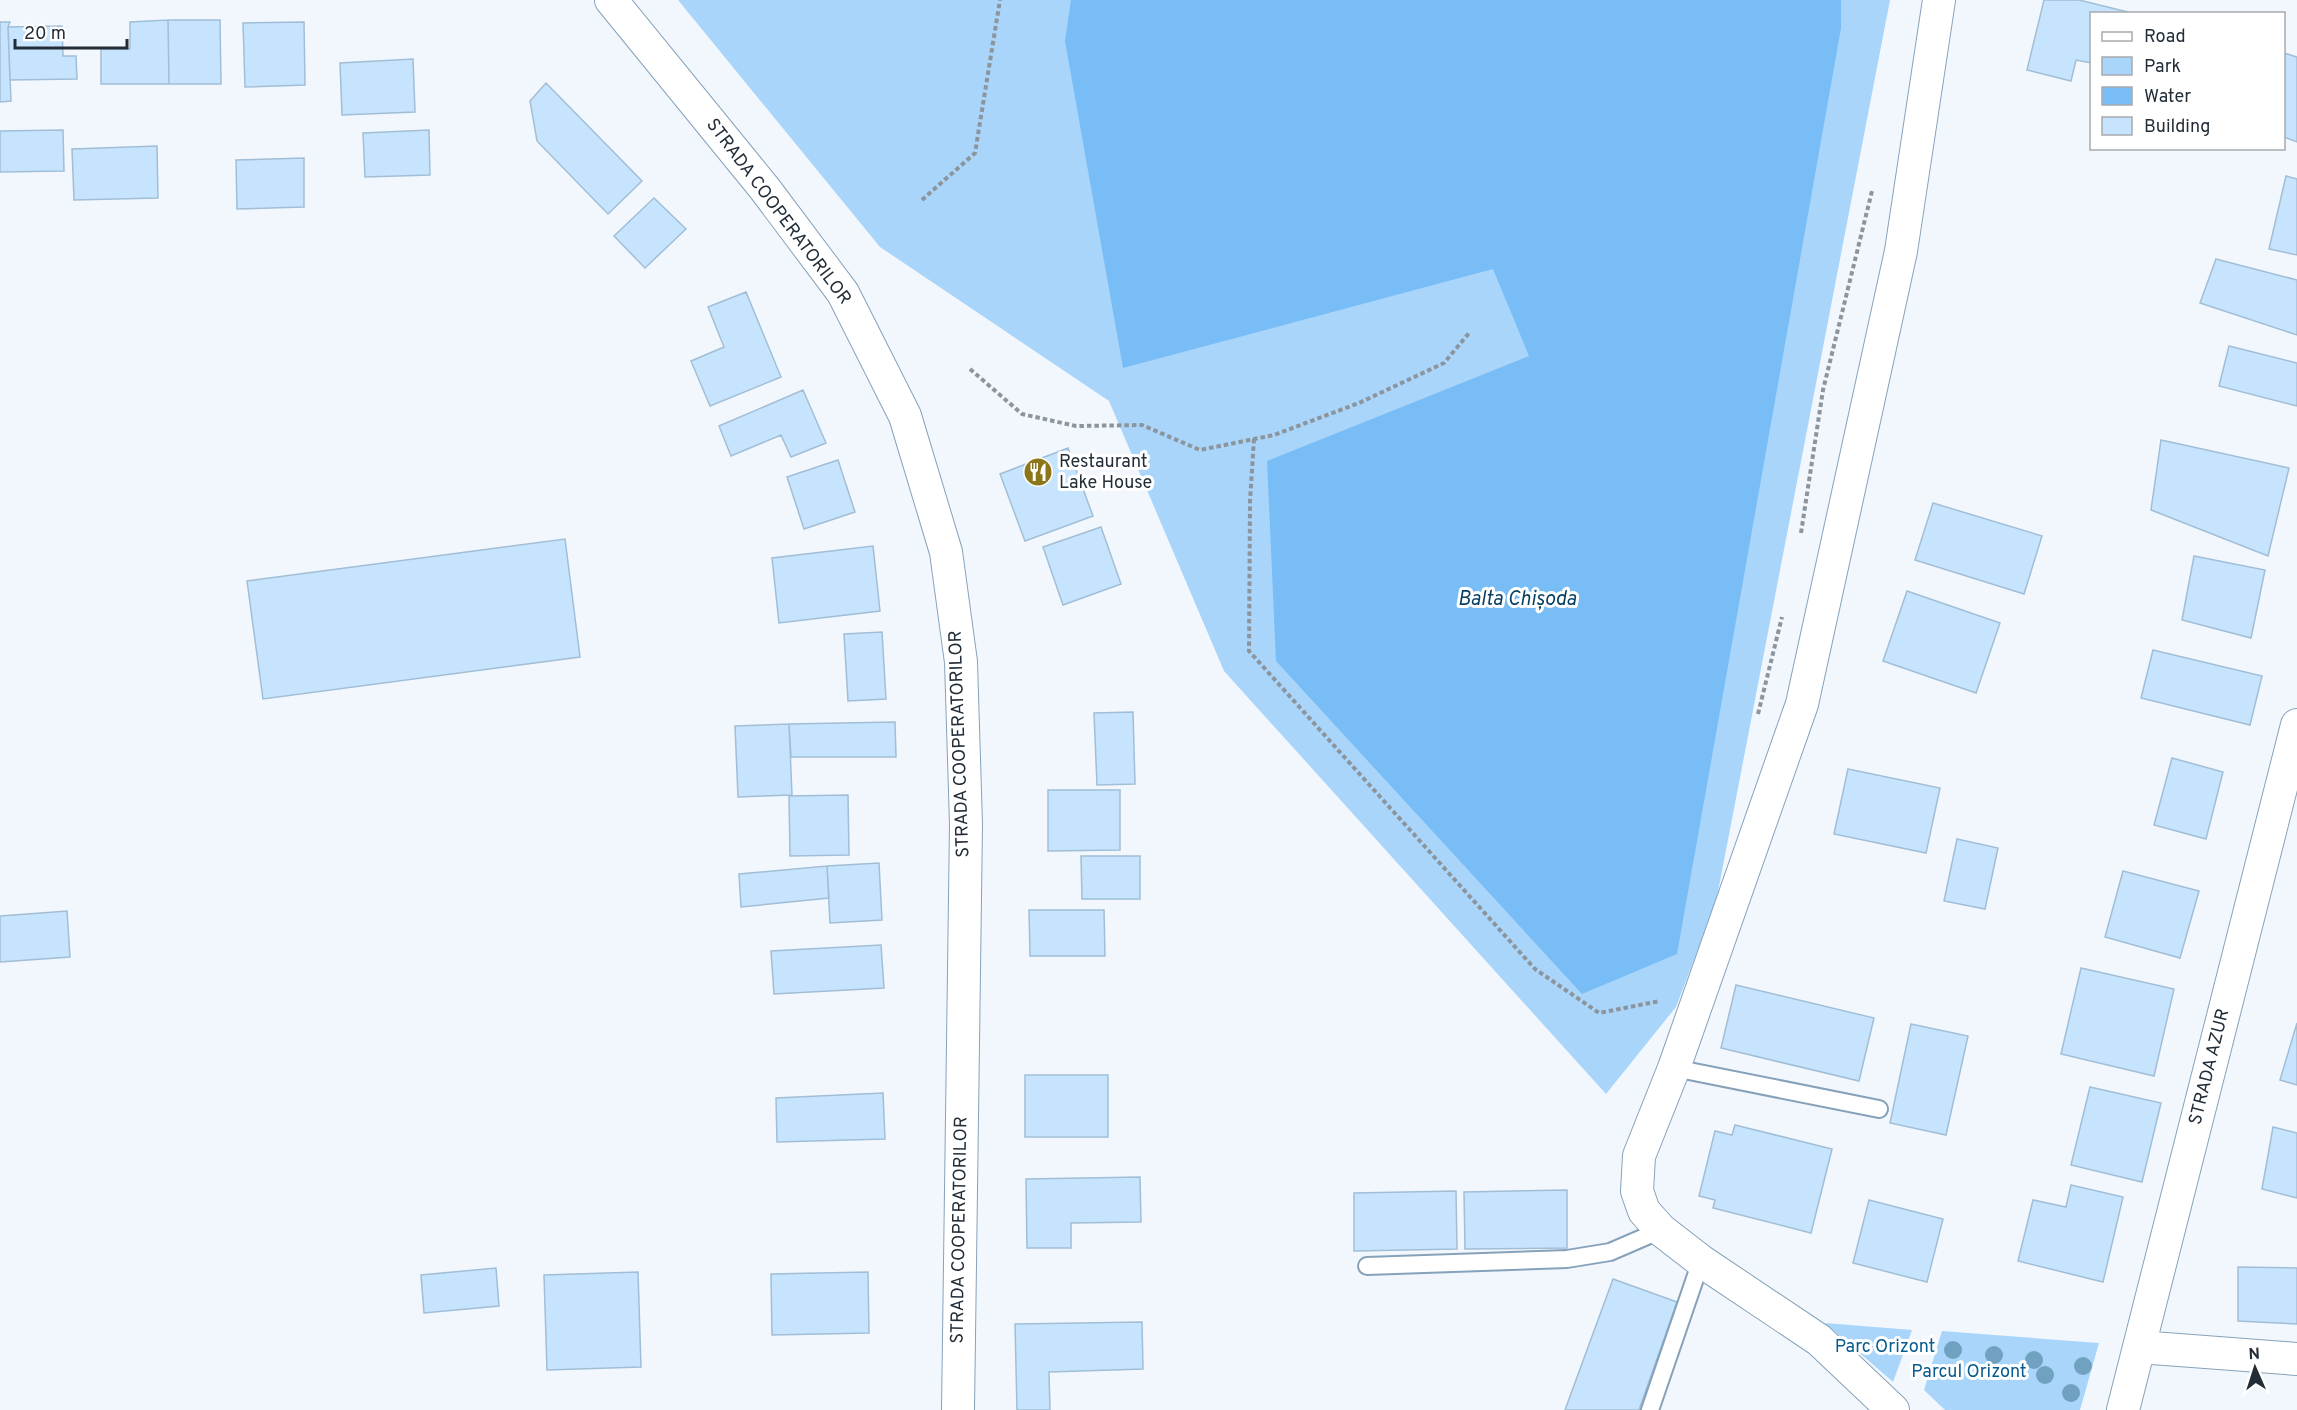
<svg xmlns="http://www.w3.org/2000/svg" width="2297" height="1410" font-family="Overpass,sans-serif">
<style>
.green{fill:#a9d5fb}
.water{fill:#79bdf6}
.building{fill:#c7e4fe;stroke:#a1bed6;stroke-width:1.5}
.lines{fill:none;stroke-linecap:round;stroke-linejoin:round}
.lane-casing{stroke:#86a2ba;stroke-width:20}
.street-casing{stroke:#86a2ba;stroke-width:34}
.path{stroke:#8c949c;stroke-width:4;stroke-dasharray:4.5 3;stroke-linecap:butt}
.lane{stroke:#fff;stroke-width:16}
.street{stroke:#fff;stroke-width:32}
.tree{fill:#71a1c0}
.labels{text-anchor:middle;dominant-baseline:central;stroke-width:6;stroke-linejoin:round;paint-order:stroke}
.street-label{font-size:18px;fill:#222d37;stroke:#fff}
.poi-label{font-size:18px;fill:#222d37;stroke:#fff;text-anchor:start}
.park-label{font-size:18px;fill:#085b8e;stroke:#fff}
.water-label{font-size:20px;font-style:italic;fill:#0a4064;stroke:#fff}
</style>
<rect width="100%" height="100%" fill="#f2f7fd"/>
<path class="green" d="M678,0H1890L1716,902L1676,1007L1606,1094L1224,671L1109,401L880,247Z
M1825,1323L1912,1330L1893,1382Z
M1942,1331L2099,1343L2080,1410H1945L1924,1390Z"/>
<path class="water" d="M1071,0H1841V28L1677,954L1582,994L1276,661L1267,461L1529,356L1493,269L1123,368L1065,41Z"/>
<path class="building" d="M2044,0H2079L2136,14H2092V63L2076,60L2071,81L2027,70Z
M168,20L169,84H101V49H130V22Z
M168,20H220L221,84H169Z
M0,22H10L8,27L11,101L0,102Z
M304,22L305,85L245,87L243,23Z
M62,26L63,56H76L77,79L10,80L8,27Z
M2284,53L2297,57V142L2284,137Z
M413,59L415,112L342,115L340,63Z
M546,83L642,181L608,214L537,141L530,101Z
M63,130L64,171L0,172V131Z
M429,130L430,175L365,177L363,133Z
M157,146L158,198L74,200L72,149Z
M304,158V207L237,209L236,160Z
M2286,176L2297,179V255L2269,249Z
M654,198L686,229L645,268L614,236Z
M2216,259L2297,280V335L2200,303Z
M746,292L781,377L710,406L691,361L724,347L708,307Z
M2229,346L2297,363V406L2219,386Z
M803,390L826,443L791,457L781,435L731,456L719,426Z
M2161,440L2289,468L2268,556L2151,510Z
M1068,448L1093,516L1025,541L1000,474Z
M838,460L855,512L804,529L787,477Z
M1933,503L2042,536L2024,594L1915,560Z
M1101,527L1121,584L1063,605L1043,547Z
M565,539L580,657L263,699L247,581Z
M873,546L880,611L779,623L772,558Z
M2194,556L2265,570L2251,638L2182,620Z
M1907,591L2000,623L1976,693L1883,661Z
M882,632L886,699L848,701L844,634Z
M2153,650L2262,676L2250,725L2141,698Z
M1133,712L1135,784L1097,785L1094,713Z
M895,722L896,757H791L789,724Z
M789,724L792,795L738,797L735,726Z
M2172,758L2223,772L2206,839L2154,825Z
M1848,769L1940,788L1926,853L1834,834Z
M1048,790H1120V850L1048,851Z
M848,795L849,855L790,856L789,796Z
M1957,839L1998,848L1985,909L1944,901Z
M1081,856H1140V899H1082Z
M879,863L882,920L830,923L827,866Z
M827,866L829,898L741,907L739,874Z
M2123,871L2199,891L2180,958L2105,937Z
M1029,910H1104L1105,956H1030Z
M67,911L70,957L0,962V916Z
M881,945L884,988L774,994L771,951Z
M2081,968L2174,989L2154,1076L2061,1054Z
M1736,985L1874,1018L1859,1081L1721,1048Z
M2297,1023V1085L2280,1080Z
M1911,1024L1968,1036L1946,1135L1890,1123Z
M1025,1075H1108V1137H1025Z
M2090,1087L2161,1103L2142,1182L2071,1165Z
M883,1093L885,1139L777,1142L776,1098Z
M1735,1125L1832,1149L1811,1233L1713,1208L1715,1200L1699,1196L1715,1131L1732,1135Z
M2273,1127L2297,1133V1198L2262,1189Z
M1140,1177L1141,1222L1071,1223V1248H1027L1026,1179Z
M2071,1185L2123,1197L2103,1282L2018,1261L2033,1200L2066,1207Z
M1567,1190V1248L1465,1249L1464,1192Z
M1456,1191L1457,1249L1354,1251V1193Z
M1869,1200L1943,1219L1927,1282L1853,1263Z
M2238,1267L2297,1268V1324L2238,1321Z
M496,1268L499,1306L424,1313L421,1275Z
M638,1272L641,1367L547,1370L544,1275Z
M868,1272L869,1333L772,1335L771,1274Z
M1613,1279L1677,1302L1639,1410H1565Z
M1142,1322L1143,1369L1049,1372L1050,1410H1017L1015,1324Z"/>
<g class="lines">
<g class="lane-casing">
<path id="lane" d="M1674,1068L1879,1109
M1367,1266L1567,1259L1610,1252L1661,1230
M1650,1410L1701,1261"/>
</g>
<g class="street-casing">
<path id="street" d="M611,0L765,189L843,293L905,416L946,552L961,662L966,824L958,1410
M2139,1347L2297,1359
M1893,1410L1819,1340L1701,1261L1661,1230L1644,1211L1637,1191L1639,1156L1674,1068L1802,704L1901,251L1939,0
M2123,1410L2297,725"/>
</g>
<path class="path" d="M922,200L975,153L1000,0
M970,369L1022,414L1076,426L1142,425L1200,450L1274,435L1359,403L1444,363L1469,333
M1254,439L1250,501L1249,651L1535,969L1599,1013L1660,1001
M1801,533L1823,390L1872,191
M1758,714L1782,617"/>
<use href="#lane" class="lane"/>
<use href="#street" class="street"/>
</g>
<g class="tree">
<circle cx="1953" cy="1350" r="9"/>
<circle cx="1994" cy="1355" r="9"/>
<circle cx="2034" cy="1360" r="9"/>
<circle cx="2083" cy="1366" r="9"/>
<circle cx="2045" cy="1375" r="9"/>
<circle cx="2071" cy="1393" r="9"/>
</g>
<defs>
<g id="restaurant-disc" transform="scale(1.5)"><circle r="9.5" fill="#8c761a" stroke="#fff"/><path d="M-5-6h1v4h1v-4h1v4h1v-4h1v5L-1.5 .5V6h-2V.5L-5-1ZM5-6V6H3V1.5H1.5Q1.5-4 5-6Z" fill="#fff"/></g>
</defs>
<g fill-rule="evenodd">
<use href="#restaurant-disc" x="1038" y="472"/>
</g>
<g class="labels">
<g class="street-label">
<text transform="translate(778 212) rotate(53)">STRADA COOPERATORILOR</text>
<text transform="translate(960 744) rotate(-92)">STRADA COOPERATORILOR</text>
<text transform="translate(2210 1067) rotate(-76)">STRADA AZUR</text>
<text transform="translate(960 1230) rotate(-89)">STRADA COOPERATORILOR</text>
</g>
<g class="poi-label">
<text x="1059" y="462">Restaurant<tspan x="1059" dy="21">Lake House</tspan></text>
</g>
<g class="park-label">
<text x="1885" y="1347">Parc Orizont</text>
<text x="1969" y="1372">Parcul Orizont</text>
</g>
<g class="water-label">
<text x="1517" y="600">Balta Chișoda</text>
</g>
</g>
<rect x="2090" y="12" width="195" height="138" fill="#ffffff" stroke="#a7abaf" stroke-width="1.5"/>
<rect x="2102" y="32" width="30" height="9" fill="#ffffff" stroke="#a7abaf" stroke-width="1.5"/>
<text x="2144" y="42" font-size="18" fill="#222d37">Road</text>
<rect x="2102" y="57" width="30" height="18" fill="#a9d5fb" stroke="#a7abaf" stroke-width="1.5"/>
<text x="2144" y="72" font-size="18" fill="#222d37">Park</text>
<rect x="2102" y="87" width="30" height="18" fill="#79bdf6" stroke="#a7abaf" stroke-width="1.5"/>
<text x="2144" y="102" font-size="18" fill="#222d37">Water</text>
<rect x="2102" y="117" width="30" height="18" fill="#c7e4fe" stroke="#a7abaf" stroke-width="1.5"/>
<text x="2144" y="132" font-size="18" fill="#222d37">Building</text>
<g transform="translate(2255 1368) rotate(357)" stroke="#ffffff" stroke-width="4.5" paint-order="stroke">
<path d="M0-4.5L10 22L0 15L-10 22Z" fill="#222d37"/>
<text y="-9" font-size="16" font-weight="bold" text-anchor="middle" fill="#222d37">N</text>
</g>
<path d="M15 39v9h112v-9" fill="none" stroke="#222d37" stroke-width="3"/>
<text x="24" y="39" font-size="18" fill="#222d37" stroke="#ffffff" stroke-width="4.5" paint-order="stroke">20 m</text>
</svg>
